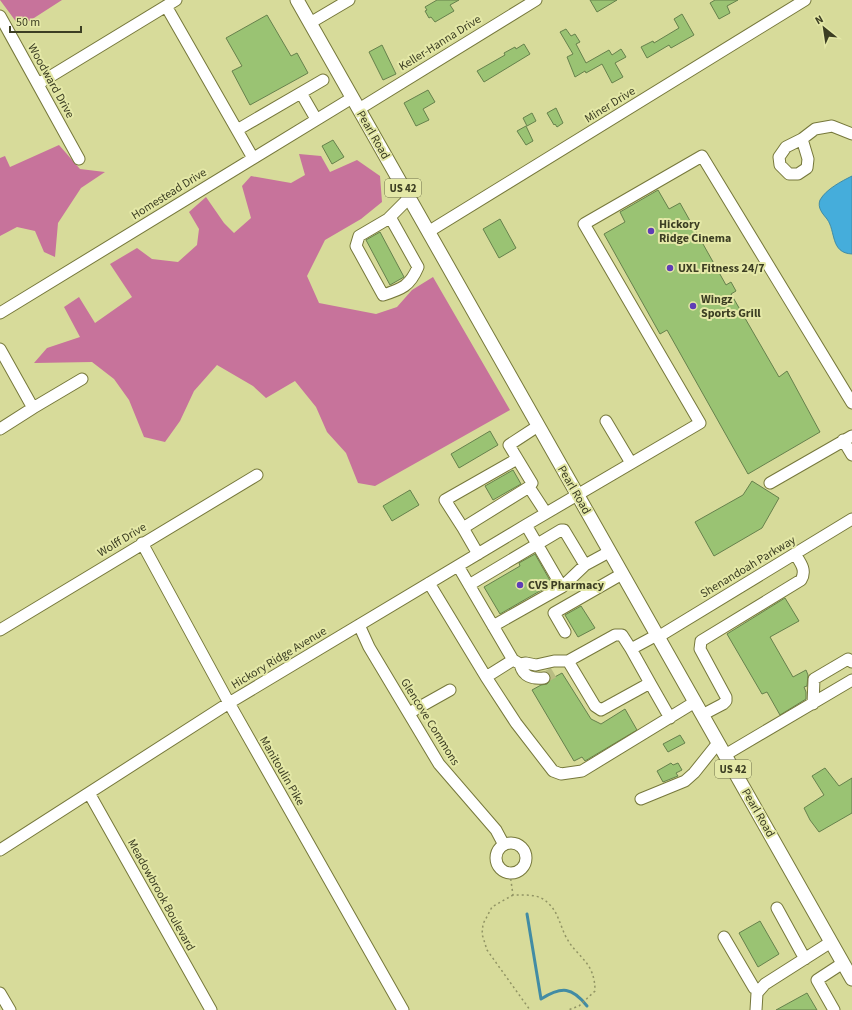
<svg xmlns="http://www.w3.org/2000/svg" width="852" height="1010" font-family="'Source Sans 3',sans-serif">
<style>
.forest{fill:#c7739b}
.water{fill:#45addb;stroke:#428ca4}
.lines{fill:none;stroke-linecap:round;stroke-linejoin:round}
.stream{stroke:#428ca4;stroke-width:3}
.building{fill:#9ac373;stroke:#66814c}
.minor-tunnel{stroke:#b8bc82;stroke-width:11;stroke-dasharray:11 5.5;stroke-linecap:butt}
.minor-casing{stroke:#76783b;stroke-width:13}
.major-casing{stroke:#76783b;stroke-width:15}
.path{stroke:#919464;stroke-width:1.5;stroke-dasharray:2 3;stroke-linecap:butt}
.minor{stroke:#fff;stroke-width:11}
.major{stroke:#fff;stroke-width:13}
.poi-dot{fill:#5f3eb6;stroke:#e4e8a7;stroke-width:1.5}
.labels{text-anchor:middle;dominant-baseline:central;stroke-width:4;stroke-linejoin:round;paint-order:stroke}
.shield{fill:#e4e8a7;stroke:#6e714b;stroke-width:1}
.shield-label{font-size:11px;font-weight:bold;fill:#3c3e23}
.street-label{font-size:12px;fill:#3c3e23;stroke:#e4e8a7}
.poi-label{font-size:12px;font-weight:bold;fill:#3c3e23;stroke:#e4e8a7;text-anchor:start}
</style>
<rect width="100%" height="100%" fill="#d7db9a"/>
<path class="forest" d="M0,0H62L20,27Z
M59,145L80,169L105,172L81,188L58,223L55,257L44,252L35,231L17,227L0,236V158L5,156L10,167Z
M299,154L321,156L330,172L357,160L380,176L382,202L361,219L325,240L307,276L319,303L376,314L397,307L412,290L433,277L510,410L375,486L358,483L346,453L327,432L316,407L295,381L266,398L253,386L217,365L194,391L180,421L165,442L144,437L129,400L114,379L92,362L34,363L47,348L80,337L64,307L79,297L95,323L132,297L110,264L137,248L152,259L178,262L197,245L199,229L189,212L206,197L224,223L234,233L251,218L242,186L251,176L291,183L305,175Z"/>
<path class="water" d="M852,176V254C830,253 836,231 827,219C823,214 817,208 820,200C826,189 842,181 852,176Z"/>
<g class="lines">
<path class="stream" d="M527,914L541,999
M541,999C562,986 572,987 587,1006"/>
</g>
<path class="building" d="M437,0H459L450,5L454,11L435,22L431,17L429,18L425,11L427,10L425,7Z
M590,0H617L597,12Z
M715,0H738L727,6L730,13L719,19L710,3Z
M682,14L694,35L671,48L669,45L647,58L641,47L653,41L654,43L679,28L674,19Z
M267,15L291,56L297,53L308,73L250,105L232,71L242,66L226,38Z
M566,29L571,36L575,34L580,42L576,44L586,63L609,50L612,55L621,49L626,57L615,63L623,77L612,83L602,64L586,73L585,71L575,77L567,57L573,54L560,32Z
M524,44L530,54L484,82L477,71L505,55L504,53L515,47L516,49Z
M382,45L396,74L383,80L369,52Z
M428,90L435,102L423,109L429,120L416,126L404,103Z
M556,108L563,123L557,127L555,124L554,125L547,113Z
M532,113L536,121L527,126L523,118Z
M526,126L533,141L526,145L517,131Z
M333,140L344,157L332,164L322,146Z
M658,190L669,209L680,203L726,285L731,282L736,291L731,294L779,377L787,371L820,432L748,474L667,330L660,334L604,234L625,222L620,212Z
M500,219L516,248L499,258L483,229Z
M380,232L404,277L390,285L366,240Z
M490,431L498,445L459,468L451,454Z
M513,470L521,484L493,500L485,486Z
M752,481L779,498L762,528L714,556L695,522L743,495Z
M410,490L419,505L392,521L383,506Z
M535,554L552,584L500,614L484,587L520,566L519,563Z
M785,598L799,621L770,637L793,677L806,670L808,675L807,686L804,687L806,692V699L780,715L767,692L762,694L727,634Z
M581,606L595,628L578,637L565,615Z
M562,673L591,719L601,724L625,709L637,730L585,761L582,757L574,761L532,690L541,685L547,684L551,679Z
M680,735L685,743L668,752L663,744Z
M671,763L673,765L678,763L682,770L676,773L678,776L663,782L657,771Z
M825,768L839,786L852,778V813L819,832L810,820L804,808L824,795L812,776Z
M760,921L779,954L758,967L739,933Z
M807,993L817,1010H776Z"/>
<g class="lines">
<path class="minor-tunnel" d="M544,678L556,671"/>
<g class="minor-casing">
<path id="minor" d="M166,6L253,158
M0,16L79,159
M310,23L349,0
M38,84L176,0
M301,93L316,119
M359,109L536,0
M237,130L323,80
M802,139L808,159L807,168L798,174H789L780,165L779,157L786,147L802,139L815,129L832,126L852,134
M390,217L418,267C410,286 402,289 383,295L356,246L359,236L388,219L409,198
M428,232L805,0
M0,313L352,98
M0,349L33,408L0,429
M33,408L82,379
M606,421L631,463
M843,440L852,455
M770,483L852,436
M529,487L532,483L509,445L538,426
M526,525L562,587L585,565L609,552
M463,528L445,500L517,459
M142,543L229,703L403,1010
M478,554L463,528L529,487L546,513
M429,583L486,677L513,660L458,566
M469,585L561,530H564L585,565
M359,625L369,647L439,764L496,830L504,845
M493,626L562,587
M0,630L257,475
M565,632L554,613L622,574
M658,637L852,519
M631,649L622,635H615L568,661L595,706L601,710L650,683L631,649L657,635
M515,661L520,664C523,677 532,679 544,678
M520,664L526,663L536,665L554,661H568
M486,677L516,723L553,771L561,774L582,771L695,702
M650,683L670,718
M813,704L814,679L848,659L852,662
M409,713L450,690
M702,715L723,704L726,701V697L700,649L701,641L801,580C807,570 800,562 795,554
M725,755L852,680
M89,793L211,1010
M641,799L685,781L694,773L718,743
M496 858a15 15 0 1 1 30 0a15 15 0 1 1-30 0Z
M0,850L229,703L526,525L700,423L584,224L702,156L852,403
M777,908L805,959
M724,937L754,988L759,990
M0,993L10,1010
M756,1010L757,993L765,984L831,942
M834,1010L817,980L843,963"/>
</g>
<g class="major-casing">
<path id="major" d="M297,0L852,979"/>
</g>
<path class="path" d="M510,874L513,895C523,895 535,894 543,899C557,908 559,922 565,935C576,958 595,960 595,991L579,1006L568,1010
M513,895L492,907L483,924L482,934L487,950L530,1010"/>
<use href="#minor" class="minor"/>
<use href="#major" class="major"/>
</g>
<g class="poi-dot">
<circle cx="651" cy="231" r="4"/>
<circle cx="670" cy="268" r="4"/>
<circle cx="693" cy="306" r="4"/>
<circle cx="520" cy="585" r="4"/>
</g>
<g class="labels">
<g class="shield">
<rect x="385" y="179" width="36" height="18" rx="3"/>
<rect x="715" y="760" width="36" height="18" rx="3"/>
</g>
<g class="shield-label">
<text x="403" y="188">US 42</text>
<text x="733" y="769">US 42</text>
</g>
<g class="street-label">
<text transform="translate(440 43) rotate(-32)">Keller-Hanna Drive</text>
<text transform="translate(51 81) rotate(61)">Woodward Drive</text>
<text transform="translate(610 105) rotate(-32)">Miner Drive</text>
<text transform="translate(373 135) rotate(60)">Pearl Road</text>
<text transform="translate(169 194) rotate(-32)">Homestead Drive</text>
<text transform="translate(574 490) rotate(60)">Pearl Road</text>
<text transform="translate(122 540) rotate(-31)">Wolff Drive</text>
<text transform="translate(748 567) rotate(-31)">Shenandoah Parkway</text>
<text transform="translate(279 658) rotate(-31)">Hickory Ridge Avenue</text>
<text transform="translate(430 722) rotate(58)">Glencove Commons</text>
<text transform="translate(282 771) rotate(60)">Manitoulin Pike</text>
<text transform="translate(758 813) rotate(60)">Pearl Road</text>
<text transform="translate(161 895) rotate(61)">Meadowbrook Boulevard</text>
</g>
<g class="poi-label">
<text x="659" y="224">Hickory<tspan x="659" dy="14">Ridge Cinema</tspan></text>
<text x="678" y="268">UXL Fitness 24/7</text>
<text x="701" y="299">Wingz<tspan x="701" dy="14">Sports Grill</tspan></text>
<text x="528" y="585">CVS Pharmacy</text>
</g>
</g>
<g transform="translate(824 28) rotate(330)" stroke="#e4e8a7" stroke-width="3" paint-order="stroke">
<path d="M0-3L7 15L0 10L-7 15Z" fill="#3c3e23"/>
<text y="-6" font-size="11" font-weight="bold" text-anchor="middle" fill="#3c3e23">N</text>
</g>
<path d="M10 26v6h71v-6" fill="none" stroke="#3c3e23" stroke-width="2"/>
<text x="16" y="26" font-size="12" fill="#3c3e23" stroke="#e4e8a7" stroke-width="3" paint-order="stroke">50 m</text>
</svg>
